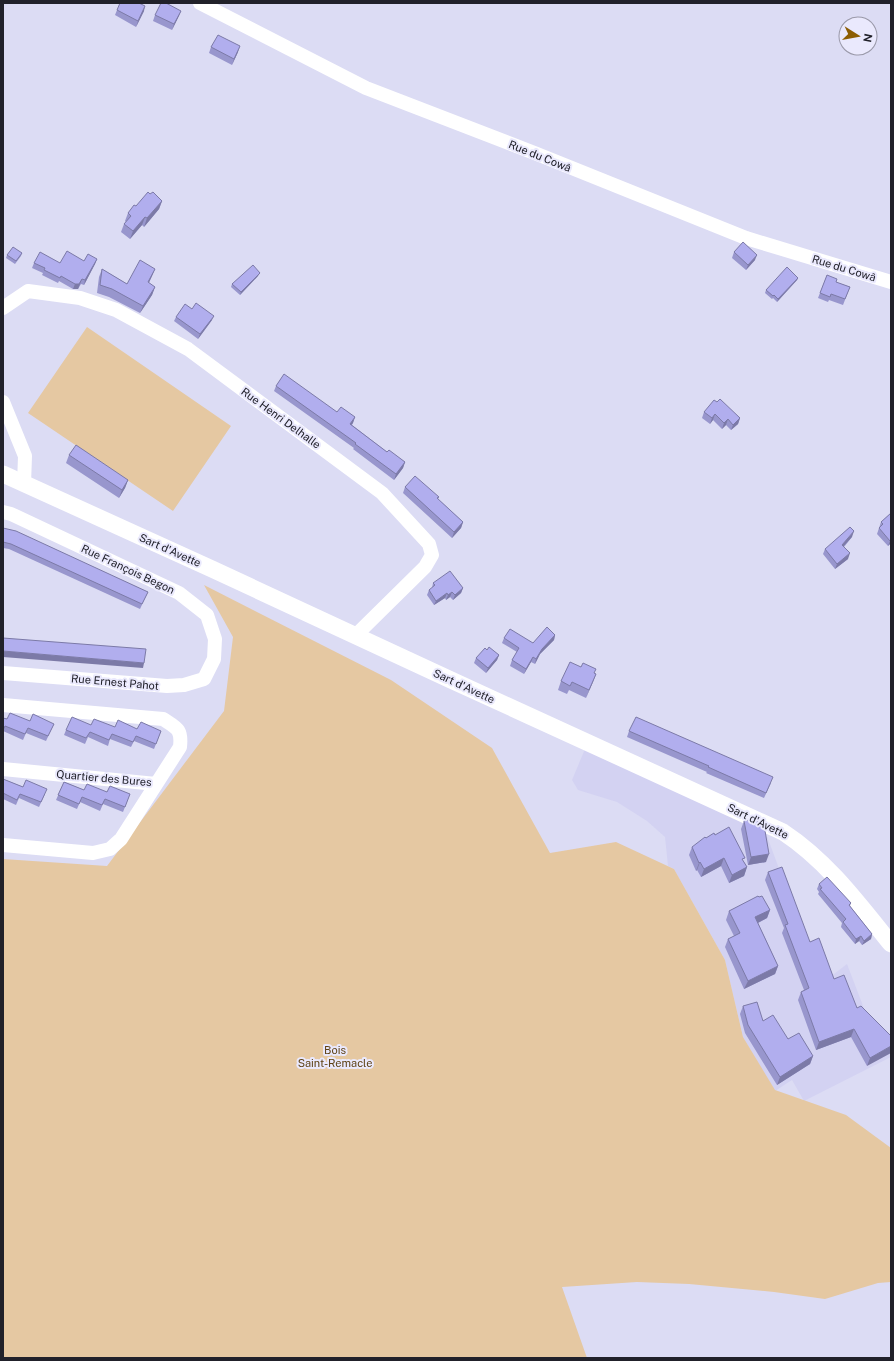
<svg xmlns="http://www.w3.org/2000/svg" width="894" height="1361" font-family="'Public Sans',sans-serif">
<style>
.built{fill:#d3d2f2}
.green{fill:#e5c8a2}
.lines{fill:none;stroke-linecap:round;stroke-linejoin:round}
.minor{stroke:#fff;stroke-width:14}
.tertiary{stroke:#fff;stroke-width:17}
.wall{fill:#9896cd}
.shaded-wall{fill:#7c7aa7}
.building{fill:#b1aeee;stroke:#7c7aa7}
.labels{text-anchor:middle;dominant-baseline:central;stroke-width:4;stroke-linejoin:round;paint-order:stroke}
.street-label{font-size:11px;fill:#21212a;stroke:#eae9fd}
.park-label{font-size:11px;fill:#5d4013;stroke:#eae9fd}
</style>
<rect width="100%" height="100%" fill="#dcdcf4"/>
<path class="built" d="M585,749L764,828L808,947L830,977L847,964L865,1011L891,1042V1057L804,1101L792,1080L775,1091L743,1037L725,960L674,869L668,866L665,837L647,821L617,802L578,790L572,780Z"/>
<path class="green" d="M87,327L231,426L173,511L28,413Z
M204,585L391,680L492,748L550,853L616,842L674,869L725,960L743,1037L775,1090L846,1115L891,1148V1282L878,1283L825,1299L774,1292L689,1284L637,1282L562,1287L587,1358H3V859L107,866L224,711L233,637Z"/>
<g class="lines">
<path class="minor" d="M200,3L366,88L537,154L746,238L891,282
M3,308L28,291L80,298L116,310L188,349L382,493L429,544L432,555L425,567L355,636
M3,402L25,456L24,484
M3,512L11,514L179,593L207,615L215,639L214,659L204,679L184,685L167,686L3,673
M3,705L163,719C177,728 182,729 180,747L121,839L110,849L93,853L3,845
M3,769L156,784"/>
<path class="tertiary" d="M3,474L212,569L451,680L783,832C827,861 858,903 891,944"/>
</g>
<path class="wall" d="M117,10L144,11L136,27L115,15Z
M181,11L172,30L153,21L155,15Z
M211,47L238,52L232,65L209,53Z
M150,194L162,201L159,209L144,227L142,225L130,239L121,232L124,224L126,222L125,221L128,213Z
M734,252L755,260L746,270L732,258Z
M22,253L21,256L15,264L6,258L7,255Z
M97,259L95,264L84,285L81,284L78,289H73L59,281L58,283L42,275L43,273L32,268L34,263H60L84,261Z
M102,269L127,284L155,269L149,283L155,287L152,295L140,313L109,297L97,293L99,277Z
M827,275L836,282L850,287L843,305L829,300L828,302L818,298Z
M258,276L240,295L231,287L232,284Z
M798,278L797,280L777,302L773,298L772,299L765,293L766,290Z
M192,309L212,320L198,339L174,321L176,317Z
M276,386L337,412L355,417L352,425L387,452L405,462L403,468L394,480L353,449L354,448L274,391Z
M704,412L740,418L738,424L731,430L726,425L722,429L713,420L710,424L702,418Z
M69,455L128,480L125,488L119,498L66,463Z
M405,487L439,497L438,499L463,522L461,528L452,538L403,493Z
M891,513V543L888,546L877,534L881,522Z
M3,528L148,592L140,609L9,549L3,548Z
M852,537L844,547L848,559L835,569L823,554L825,549Z
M433,583L463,588L461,593L453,600L450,597L446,600L445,598L434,605L427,595L429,590L432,588Z
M555,635L554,640L540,654L535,664L531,662L524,674L510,666L512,660L517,652L502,643L504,638L533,643Z
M487,650L499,655L497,660L486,673L474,663L476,658Z
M594,673L596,674L586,698L569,690L567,694L558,690L561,681Z
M3,718L7,719L54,724L46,741L26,733L23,740L3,731Z
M91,725L115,727L161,731L154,749L134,741L131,747L110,739L108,746L88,737L85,744L64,735L66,730Z
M629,731L771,783L764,798L706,773L707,772L627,737Z
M3,779L23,787L45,794L39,807L19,798L16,805L3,799Z
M64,782L84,790L130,794L123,812L103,804L100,811L80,802L77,809L56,800Z
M744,821L766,862L748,865L741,829Z
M715,835L744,862L747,867L744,876L729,883L721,866L701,877L697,870L696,871L689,855L692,847Z
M768,872L810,942L834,979L857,1008L891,1036L867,1066L851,1037L816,1050L798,1000L801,992L804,990L782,933L784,928L765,880Z
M819,884L851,903L850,906L872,934L871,939L862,945L859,941L855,944L841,927L842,923L818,894L819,892L817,889Z
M759,897L770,910L767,918L758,923L778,966L775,974L744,989L725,947L728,939L734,936L726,920L729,911Z
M743,1006L763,1021L813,1056L810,1064L777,1085L745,1033L740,1014Z"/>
<path class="shaded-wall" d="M145,6L144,11L136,27L138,21Z
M181,11L179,16L172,30L174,24Z
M240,46L238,52L232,65L234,59Z
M162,201L159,209L144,227L147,218Z
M145,217L142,225L130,239L133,231Z
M757,255L755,260L746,270L748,265Z
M97,259L95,264L84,285L85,280Z
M155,269L152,276L145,290L148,282Z
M260,273L258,276L240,295L241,292Z
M798,278L797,280L777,302L778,299Z
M82,279L78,289H73L75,284Z
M155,287L152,295L140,313L143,306Z
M214,316L212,320L198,339L200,334Z
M715,414L713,420L710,424L712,418Z
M355,417L353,423L348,429L350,424Z
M740,418L738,424L731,430L733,425Z
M728,419L726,425L722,429L724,423Z
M405,462L403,468L394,480L396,474Z
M128,480L125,488L119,498L122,490Z
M463,522L461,528L452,538L454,532Z
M854,531L852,537L840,550L842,545Z
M891,539V543L888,546L890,541Z
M850,553L848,559L835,569L837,564Z
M463,588L461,593L453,600L455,595Z
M452,592L450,597L446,600L448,595Z
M447,593L445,598L434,605L436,601Z
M555,635L554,640L540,654L535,664L536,659L542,649Z
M3,651L144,663L143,668L3,657Z
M499,655L497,660L486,673L488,668Z
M533,657L531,662L524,674L526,669Z
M596,674L593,682L586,698L589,690Z
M769,854L766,862L748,865L751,857Z
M724,858L721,866L701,877L704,869Z
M700,862L697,870L696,871L699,863Z
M747,867L744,876L729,883L732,875Z
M770,910L767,918L752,926L755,917Z
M872,934L871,939L862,945L864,941Z
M861,936L859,941L855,944L856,939Z
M778,966L775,974L744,989L748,981Z
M854,1029L851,1037L816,1050L819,1042Z
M891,1046V1053L867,1066L870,1058Z
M813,1056L810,1064L777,1085L780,1077Z"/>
<path class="building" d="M120,3H139L145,6L138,21L117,10Z
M161,3H166L181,11L174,24L155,15Z
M218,35L240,46L234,59L211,47Z
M148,192L150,194L153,192L162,201L147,218L145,217L133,231L124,224L131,216L128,213L134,205L136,206Z
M743,242L757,255L748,265L734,252Z
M13,247L22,253L16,261L7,255Z
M67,251L84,261L88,254L97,259L85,280L82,279L79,284H75L61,276L60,278L44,270L45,268L34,263L40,252L60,263Z
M140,260L155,269L148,282L155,287L143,306L112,289L100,285L102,269L127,284Z
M253,265L260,273L241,292L232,284Z
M787,267L798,278L778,299L774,295L773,296L766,290Z
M827,275L837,279L836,282L850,287L845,299L831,294L830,297L820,293Z
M196,303L214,316L200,334L176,317L185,304L192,309Z
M284,374L337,412L341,407L355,417L350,424L387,452L389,450L405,462L396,474L355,444L356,443L276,386Z
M720,399L740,418L733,425L728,419L724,423L715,414L712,418L704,412L714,400L717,402Z
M76,445L128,480L122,490L69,455Z
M415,476L439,497L437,498L463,522L454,532L405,487Z
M891,513V539L890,541L879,528L883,524L881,522Z
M850,527L854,531L842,545L850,553L837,564L825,549Z
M3,528L16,531L148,592L142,604L11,544L3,542Z
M450,571L463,588L455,595L452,592L448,595L447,593L436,601L429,590L435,585L433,583Z
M547,627L555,635L542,649L536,659L533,657L526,669L512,660L519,648L504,638L510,629L533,643Z
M3,638L146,649L144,663L3,651Z
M489,647L499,655L488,668L476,658L485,648L487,650Z
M570,662L581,667L583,663L596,669L594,673L596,674L589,690L572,682L570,686L561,681Z
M10,713L30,721L33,714L54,724L48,736L28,728L25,734L5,726L3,730V718L7,719Z
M72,717L91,725L94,719L115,727L118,720L137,729L141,722L161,731L156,744L136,736L133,742L112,734L109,740L90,732L86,738L66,730Z
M636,717L773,777L766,793L708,767L709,766L629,731Z
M3,779L23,787L26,780L47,789L41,802L20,794L17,800L3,793Z
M64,782L84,790L87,784L107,792L110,786L130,794L125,807L105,799L102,805L82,797L79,804L58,795Z
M753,819L764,825L769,854L751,857L744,821Z
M729,827L745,858L742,859L747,867L732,875L724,858L704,869L700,862L699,863L692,847L705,837L706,838L714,833L715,835Z
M782,867L810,942L819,938L834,979L844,975L857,1008L861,1006L891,1036V1046L870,1058L854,1029L819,1042L801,992L809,988L785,925L788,924L768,872Z
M827,877L851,903L849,905L872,934L864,941L861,936L856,939L843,922L846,919L820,889L822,888L819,884Z
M758,896L759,897L762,896L770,910L755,917L778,966L748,981L728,939L740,933L729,911Z
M757,1002L763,1021L773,1015L788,1039L799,1033L813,1056L780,1077L748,1025L743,1006Z"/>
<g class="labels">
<g class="street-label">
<text transform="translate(540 156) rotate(22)">Rue du Cowâ</text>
<text transform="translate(844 268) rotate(17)">Rue du Cowâ</text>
<text transform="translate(281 418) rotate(36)">Rue Henri Delhalle</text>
<text transform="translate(170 550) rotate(24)">Sart d'Avette</text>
<text transform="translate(128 569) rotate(25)">Rue François Begon</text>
<text transform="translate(115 682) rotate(5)">Rue Ernest Pahot</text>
<text transform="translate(464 686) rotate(25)">Sart d'Avette</text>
<text transform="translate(104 778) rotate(5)">Quartier des Bures</text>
<text transform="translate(758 821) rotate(26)">Sart d'Avette</text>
</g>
<g class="park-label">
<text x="335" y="1050">Bois<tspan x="335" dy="13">Saint-Remacle</tspan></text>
</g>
</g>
<rect width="894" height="1361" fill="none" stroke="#21212a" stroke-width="8"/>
<g transform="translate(858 36) rotate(101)"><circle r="19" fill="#eae9fd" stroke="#9a99a9"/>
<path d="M0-3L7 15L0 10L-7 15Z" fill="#8c5d03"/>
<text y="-6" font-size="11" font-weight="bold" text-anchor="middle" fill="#21212a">N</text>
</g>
</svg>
